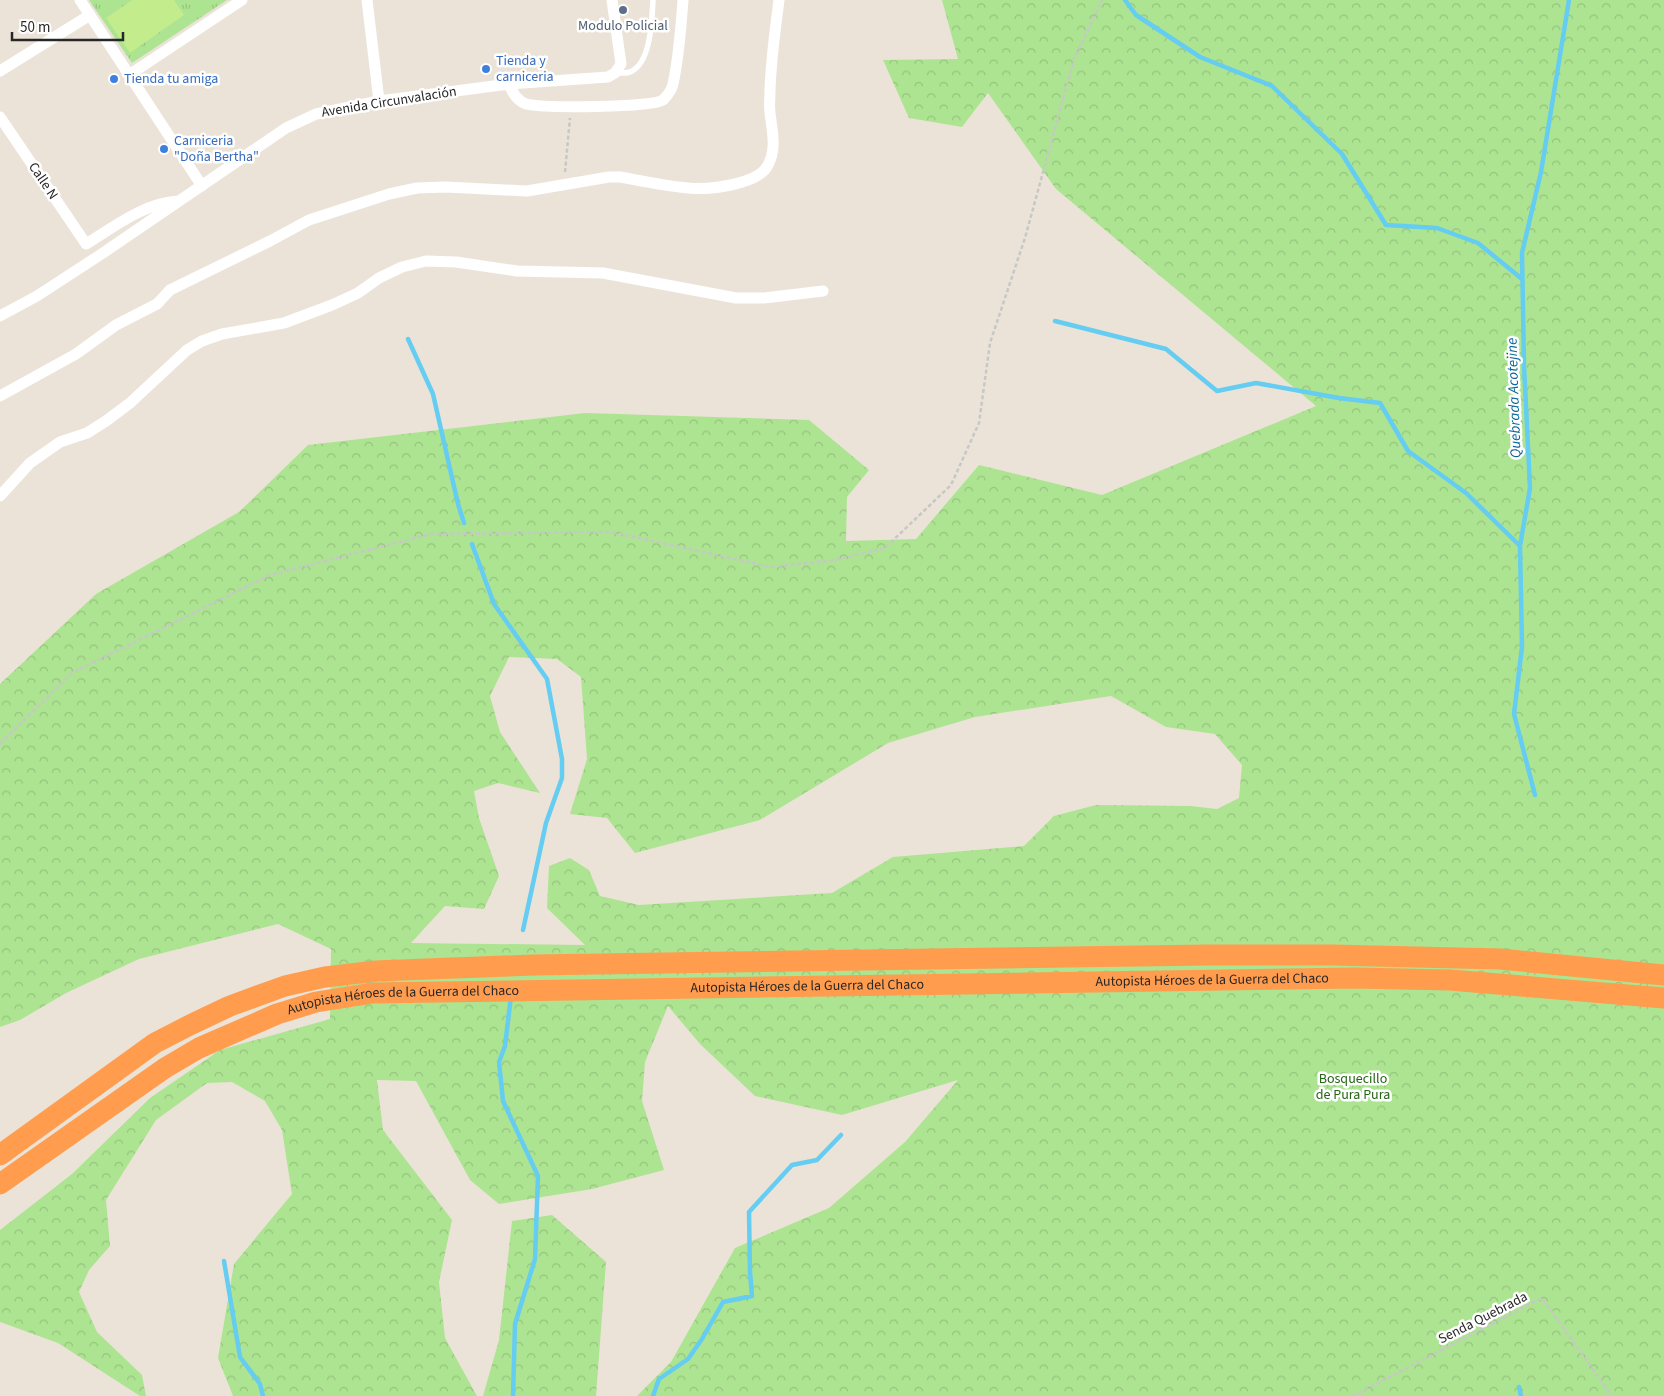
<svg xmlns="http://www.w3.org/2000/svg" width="1664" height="1396" font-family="'Source Sans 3',sans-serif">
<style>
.forest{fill:url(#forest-crowns);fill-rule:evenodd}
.park{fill:url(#park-tufts)}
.pitch{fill:#c3ec8c}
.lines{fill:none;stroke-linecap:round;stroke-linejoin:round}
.stream{stroke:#65ccf2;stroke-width:4.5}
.path{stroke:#c7c7c7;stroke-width:2.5;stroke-dasharray:4 2.5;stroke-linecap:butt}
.lane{stroke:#fff;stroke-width:5.5}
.street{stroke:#fff;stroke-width:11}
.highway{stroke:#ff9c4e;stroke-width:21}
.service-dot{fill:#5c6f8a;stroke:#fff;stroke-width:2}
.shop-dot{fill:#3f7fe0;stroke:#fff;stroke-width:2}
.labels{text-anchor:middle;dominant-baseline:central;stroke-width:5;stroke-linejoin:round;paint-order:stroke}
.service-label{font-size:14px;fill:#4e5e75;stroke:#fff}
.shop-label{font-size:14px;fill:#366cbe;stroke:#fff;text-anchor:start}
.street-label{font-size:14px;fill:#272727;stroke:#fff}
.park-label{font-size:14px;fill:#266516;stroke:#fff}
.water-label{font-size:15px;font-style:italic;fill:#08679a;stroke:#fff}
</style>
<defs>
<pattern id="forest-crowns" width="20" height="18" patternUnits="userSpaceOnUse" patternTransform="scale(1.25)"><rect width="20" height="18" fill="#ade491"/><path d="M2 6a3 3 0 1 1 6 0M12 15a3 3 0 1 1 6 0" fill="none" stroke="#95c47d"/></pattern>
<pattern id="park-tufts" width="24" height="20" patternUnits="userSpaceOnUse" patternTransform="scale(1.25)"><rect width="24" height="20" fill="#ade491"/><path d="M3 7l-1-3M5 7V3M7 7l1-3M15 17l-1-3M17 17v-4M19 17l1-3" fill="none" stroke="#95c47d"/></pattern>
</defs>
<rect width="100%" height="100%" fill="#ebe3d8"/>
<path class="forest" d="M942,0H1664V1396H637L671,1362L735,1248L829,1208L905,1142L958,1080L842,1115L755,1096L700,1044L668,1006L645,1062L642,1101L664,1170L592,1189L499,1204L470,1180L416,1081L377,1080L383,1130L452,1220L439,1282L445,1338L477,1396H233L218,1358L234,1264L292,1194L282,1130L265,1101L232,1082L207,1083L156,1120L106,1200L110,1246L89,1270L79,1292L97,1332L142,1375L146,1396H140L58,1343L0,1322V1230L72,1174L150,1098L220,1050L330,1019L331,949L278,924L139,959L66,993L20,1020L0,1027V684L96,594L239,512L308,445L585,413L809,420L869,470L847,497L846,541L916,539L979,465L1102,495L1316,406L1056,189L988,93L962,127L909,118L883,60L958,59ZM509,657L557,659L581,677L587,759L570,814L607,818L635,853L760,820L888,743L975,717L1111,696L1166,727L1215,734L1242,765L1239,798L1217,809L1191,806L1096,805L1054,816L1024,846L893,857L832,893L639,905L600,896L589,870L570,858L549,866L547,908L585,945L411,943L445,906L484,909L499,876L479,818L474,791L498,783L540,793L500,732L490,696Z
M552,1215L606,1262L596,1396H483L499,1340L512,1221Z"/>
<path class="park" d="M89,0H227L132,63Z"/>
<path class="pitch" d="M132,0H174L184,15L130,53L106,18Z"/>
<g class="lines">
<path class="stream" d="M1125,0L1136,15L1200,57L1272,86L1342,154L1386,225L1437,228L1478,243L1522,279
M1055,321L1166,349L1217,391L1256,383L1339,398L1380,403L1408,451L1466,493L1520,546
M408,339L433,394L458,504L464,523
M472,544L494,604L547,679L562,759V778L546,823L523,930
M1535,795L1514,714L1522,647L1520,546L1530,488L1524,365L1522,253L1541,172L1569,0
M511,996L505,1046L499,1062L503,1101L538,1176L535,1259L515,1324L513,1396
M224,1261L240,1357L260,1384L263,1396
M1519,1387L1521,1396
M653,1396L659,1379L688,1359L702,1339L723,1302L752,1296L750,1272L749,1212L792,1165L817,1160L841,1135"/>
<path class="path" d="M565,172L570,118
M0,744L72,673L270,575L431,534L611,532L771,567L835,560L885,548L951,485L979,423L990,343L1025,238L1074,59L1102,0
M1353,1396L1542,1298L1612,1396"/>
<path class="lane" d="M616,73C623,73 630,74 635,69C651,57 652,18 653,0"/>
<path class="street" d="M80,0L202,186
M367,0L379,101
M0,71L90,15
M129,75L242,0
M509,84C512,92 517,101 526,104C543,108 651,108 663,100C667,96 672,89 673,84C679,57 681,27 683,0
M0,117L86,244C114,227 144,203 178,201
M0,316L37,296L100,255L286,128L316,114L379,101L509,84L608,77L615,73L621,64L612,0
M0,396L76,354L116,325L157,304L170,290L270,241L309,220L389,194L417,188L446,187L527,191L609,177H620C642,181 665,186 688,188C708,190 758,185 768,165C777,148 772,131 770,113C769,106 770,98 770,90C771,60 775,30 779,0
M0,496L30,463L60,442L87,433L106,421L130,403L187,350L202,341L222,334L284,323L332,305L358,293L379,278L402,267L426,261L456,262L517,271L603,273L736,298H764L823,291"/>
<g class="highway">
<path d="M0,1155L155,1043L192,1024L230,1006L285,986L325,977L376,971L533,965L1208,955H1333L1500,959L1664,975"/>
<path id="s1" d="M0,1184L165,1068L199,1048L277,1014L316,1002L373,993L1355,978L1450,980L1664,998"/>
</g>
</g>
<circle class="service-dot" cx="623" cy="10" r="5"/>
<g class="shop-dot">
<circle cx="486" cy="69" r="5"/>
<circle cx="114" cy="79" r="5"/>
<circle cx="164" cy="149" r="5"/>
</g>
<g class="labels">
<g class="service-label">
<text x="623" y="26">Modulo Policial</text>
</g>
<g class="shop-label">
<text x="496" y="61">Tienda y<tspan x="496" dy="16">carniceria</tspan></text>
<text x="124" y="79">Tienda tu amiga</text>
<text x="174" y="141">Carniceria<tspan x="174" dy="16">"Doña Bertha"</tspan></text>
</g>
<g class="street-label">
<text transform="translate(389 102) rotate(-9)">Avenida Circunvalación</text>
<text transform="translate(43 181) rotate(56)">Calle N</text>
<text stroke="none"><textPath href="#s1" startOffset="1264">Autopista Héroes de la Guerra del Chaco</textPath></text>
<text stroke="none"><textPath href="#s1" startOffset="859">Autopista Héroes de la Guerra del Chaco</textPath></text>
<text stroke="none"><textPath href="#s1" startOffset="454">Autopista Héroes de la Guerra del Chaco</textPath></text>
<text transform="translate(1483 1318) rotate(-27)">Senda Quebrada</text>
</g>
<g class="park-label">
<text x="1353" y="1079">Bosquecillo<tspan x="1353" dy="16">de Pura Pura</tspan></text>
</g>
<g class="water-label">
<text transform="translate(1514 398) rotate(-92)">Quebrada Acotejine</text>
</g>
</g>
<path d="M12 32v8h111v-8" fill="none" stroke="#272727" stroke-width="2.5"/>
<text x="20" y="32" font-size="15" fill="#272727" stroke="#ffffff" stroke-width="4" paint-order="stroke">50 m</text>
</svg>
